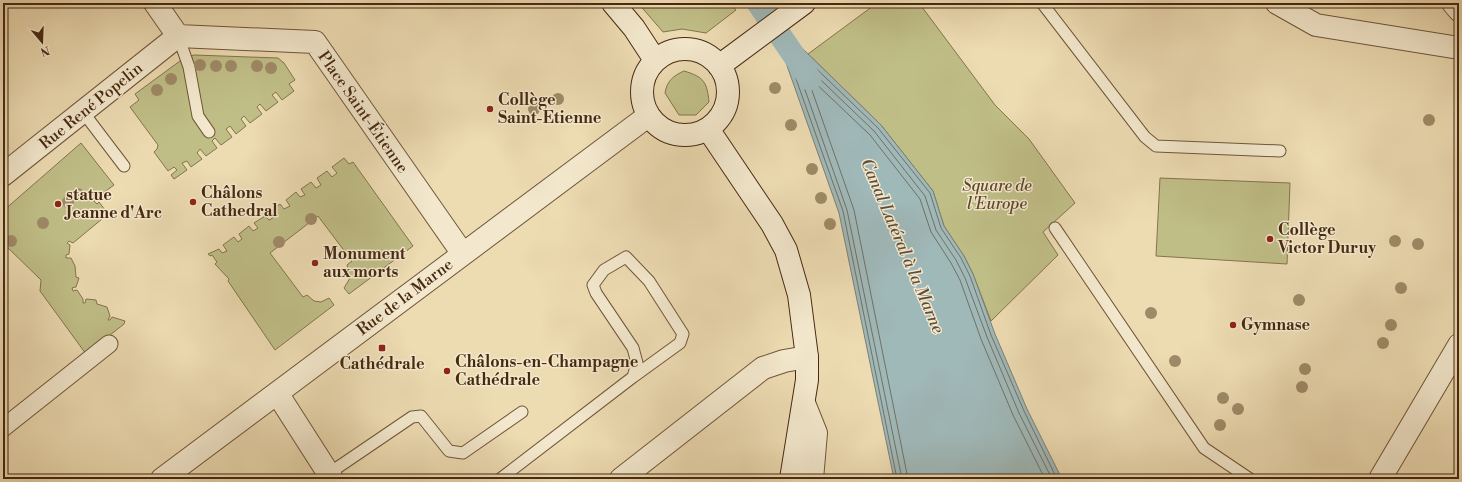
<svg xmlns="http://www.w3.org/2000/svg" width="1462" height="482" font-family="'Libre Bodoni',serif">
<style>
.green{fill:#c0be87;stroke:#84744c}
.water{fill:#9fb8b8;stroke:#7c7f75}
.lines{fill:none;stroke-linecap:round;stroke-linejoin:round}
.shore{stroke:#737064;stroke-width:1}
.canal{stroke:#9fb8b8;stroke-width:23}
.service-casing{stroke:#705639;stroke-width:13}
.pedestrian-casing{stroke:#705639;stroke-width:19}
.minor-casing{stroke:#705639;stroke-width:24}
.secondary-casing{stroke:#472911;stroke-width:24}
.service{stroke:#f3e8cd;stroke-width:11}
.pedestrian{stroke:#f3e8cd;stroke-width:17}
.minor{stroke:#f3e8cd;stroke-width:22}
.secondary{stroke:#f3e8cd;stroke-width:22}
.tree{fill:#9f8a67}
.poi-dot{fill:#8f2418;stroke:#f3e8cd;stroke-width:1.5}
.labels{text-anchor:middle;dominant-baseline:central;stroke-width:3;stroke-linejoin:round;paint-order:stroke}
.poi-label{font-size:16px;font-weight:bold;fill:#472911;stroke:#f3e8cd;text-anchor:start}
.street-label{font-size:16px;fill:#472911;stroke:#f3e8cd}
.park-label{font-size:16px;font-style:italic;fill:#5f4729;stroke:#f3e8cd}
.water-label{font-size:17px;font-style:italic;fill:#5d4d3b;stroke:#f3e8cd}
</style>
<rect width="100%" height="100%" fill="#eddbb2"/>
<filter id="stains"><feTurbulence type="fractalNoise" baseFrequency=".005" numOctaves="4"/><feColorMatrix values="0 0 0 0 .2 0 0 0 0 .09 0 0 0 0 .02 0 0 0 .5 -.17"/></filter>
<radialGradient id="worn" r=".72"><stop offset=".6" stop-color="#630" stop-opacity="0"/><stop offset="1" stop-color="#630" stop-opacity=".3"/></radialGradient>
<path class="green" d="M638,3H730L736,10L706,33L682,29L663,32Z
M877,3H919L995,105L1029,139L1075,203L1043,232L1058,255L991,321L973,274L964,256L944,226L933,191L881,125L808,54Z
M194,55L278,58L284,63L295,80L289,84L294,91L282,100L276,92L272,95L278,102L266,111L260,104L257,107L262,114L250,123L244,116L241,119L246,126L236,134L230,126L226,129L232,137L221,145L215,138L212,141L217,148L206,156L200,149L197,153L202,159L191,167L187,161L182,163L187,170L174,179L171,175L177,170L174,167L168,171L154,152L157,149L158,145L130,107L139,100L135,94L184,58Z
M684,71C704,77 707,82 709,102L696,115H679L665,93C667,81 673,76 684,71Z
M81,143L114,185L99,196L97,194L95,196L97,199L94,201L97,204L99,202L108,214L73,243L69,241L67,243L70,245L69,254L66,255V258H71L75,266L76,277L79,278L76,287L72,288L73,291L77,290L83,299V303H85L86,299L96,300L97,304L107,307L110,316L108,320H110L112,317L125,321L124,324L86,354L40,291L41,280L3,243V211Z
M344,158L349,164L353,162L413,246L349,294L344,288L350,278L347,265L352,261L318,216L270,253L303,297L307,295L314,301L321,302L329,298L334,305L275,350L228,281L229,279L215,264L217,262L212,255L210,256L208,254L219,249L222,253L227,251L223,245L234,237L238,242L242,239L239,234L249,226L253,231L258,228L254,223L265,216L269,220L273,218L270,212L280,204L284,209L290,206L286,200L296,192L300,197L305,195L301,189L311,182L316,188L321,185L317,178L327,171L332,177L337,173L332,167Z
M1160,178L1290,183L1287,264L1156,256Z"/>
<path class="water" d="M801,47L881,125L933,191L944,226L964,256L973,274L995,334L1027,409L1062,479H894L839,213L785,60Z"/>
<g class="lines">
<path class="shore" d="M897,479L843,211L790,62L800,53L878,128L930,193L941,228L961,258L970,276L991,335L1024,411L1057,479
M902,479L847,210L796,64L800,60L874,131L925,196L936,230L956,260L965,278L987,337L1019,413L1052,479
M908,479L854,210L808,79L809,77L870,135L920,199L931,232L951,263L960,280L981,339L1013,415L1045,479"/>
<path class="canal" d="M758,3L810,79"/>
<g class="service-casing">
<path id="service" d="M1042,3L1145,137L1156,146L1280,151
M178,36L189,67L198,116L209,132
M83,112L124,166
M1055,228L1204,448L1250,479
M328,474L412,417L421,416L449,451L463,453L522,412
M500,479L633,377L680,343L683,334L649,281L626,257L604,270L593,285L596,293L633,348L637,363L633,377"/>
</g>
<g class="pedestrian-casing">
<path id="pedestrian" d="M3,428L109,344"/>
</g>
<g class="minor-casing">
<path id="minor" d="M155,3L178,36
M1277,3L1316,25L1459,48
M1453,3L1459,10
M178,36L315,42L463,254
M3,175L178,36
M277,393L332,479
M804,403L816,433L812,479
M162,479L648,116
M621,479L763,368L784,361L807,357
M1380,479L1459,345"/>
</g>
<g class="secondary-casing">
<path id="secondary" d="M613,3L634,28L655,60
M642 92a43 43 0 1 1 86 0a43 43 0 1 1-86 0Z
M719,66L804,3
M708,129L772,224L786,250L799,295L807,357V380L791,479"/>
</g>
<use href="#service" class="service"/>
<use href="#pedestrian" class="pedestrian"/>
<use href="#minor" class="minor"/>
<use href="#secondary" class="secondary"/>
</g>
<g class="tree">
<circle cx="200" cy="65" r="6"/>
<circle cx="216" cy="66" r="6"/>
<circle cx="231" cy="66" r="6"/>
<circle cx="257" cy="66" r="6"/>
<circle cx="271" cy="68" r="6"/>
<circle cx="171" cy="79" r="6"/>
<circle cx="775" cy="88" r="6"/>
<circle cx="157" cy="90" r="6"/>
<circle cx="558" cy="99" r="6"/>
<circle cx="534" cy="109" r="6"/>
<circle cx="1429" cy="120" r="6"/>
<circle cx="791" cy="125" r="6"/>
<circle cx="812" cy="169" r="6"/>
<circle cx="78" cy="194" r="6"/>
<circle cx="821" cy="198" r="6"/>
<circle cx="68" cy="202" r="6"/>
<circle cx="311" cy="219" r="6"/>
<circle cx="43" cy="223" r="6"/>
<circle cx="830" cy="224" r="6"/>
<circle cx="11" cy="241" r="6"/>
<circle cx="1395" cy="241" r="6"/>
<circle cx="279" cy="242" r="6"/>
<circle cx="1418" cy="244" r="6"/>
<circle cx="1401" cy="288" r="6"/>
<circle cx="1299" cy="300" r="6"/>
<circle cx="1151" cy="313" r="6"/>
<circle cx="1391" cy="325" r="6"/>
<circle cx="1383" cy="343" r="6"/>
<circle cx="1175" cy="361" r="6"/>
<circle cx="1305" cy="369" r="6"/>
<circle cx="1302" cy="387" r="6"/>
<circle cx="1223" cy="398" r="6"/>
<circle cx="1238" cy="409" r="6"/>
<circle cx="1220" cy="425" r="6"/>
</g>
<g class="poi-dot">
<circle cx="490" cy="109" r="4"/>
<circle cx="193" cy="202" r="4"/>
<circle cx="58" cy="204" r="4"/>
<circle cx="1270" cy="239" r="4"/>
<circle cx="315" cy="263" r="4"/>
<circle cx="1233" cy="325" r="4"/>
<rect x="378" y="344" width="8" height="8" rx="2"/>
<circle cx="447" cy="371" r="4"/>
</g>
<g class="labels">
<g class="poi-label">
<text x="498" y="100">Collège<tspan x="498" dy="18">Saint-Etienne</tspan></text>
<text x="201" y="193">Châlons<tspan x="201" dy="18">Cathedral</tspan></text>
<text x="66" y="195">statue<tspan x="66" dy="18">Jeanne d'Arc</tspan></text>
<text x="1278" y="230">Collège<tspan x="1278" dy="18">Victor Duruy</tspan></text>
<text x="323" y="254">Monument<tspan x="323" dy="18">aux morts</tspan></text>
<text x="1241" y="325">Gymnase</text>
<text x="455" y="362">Châlons-en-Champagne<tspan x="455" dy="18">Cathédrale</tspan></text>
<text x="382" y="364" text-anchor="middle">Cathédrale</text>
</g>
<g class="street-label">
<text transform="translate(91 106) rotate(-39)">Rue René Popelin</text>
<text transform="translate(363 112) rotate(55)">Place Saint-Étienne</text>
<text transform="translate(405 297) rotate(-37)">Rue de la Marne</text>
</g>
<g class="park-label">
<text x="997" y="186">Square de<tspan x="997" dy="18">l'Europe</tspan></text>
</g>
<g class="water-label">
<text transform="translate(902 246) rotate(67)">Canal Latéral à la Marne</text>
</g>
</g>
<rect width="1462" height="482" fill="none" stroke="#eddbb2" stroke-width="16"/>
<rect x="4" y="4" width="1454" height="474" fill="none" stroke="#472911" stroke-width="2"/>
<rect x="8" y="8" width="1446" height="466" fill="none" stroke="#472911"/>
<g transform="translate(42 42) rotate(161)" stroke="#f3e8cd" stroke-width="3" paint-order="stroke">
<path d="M0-3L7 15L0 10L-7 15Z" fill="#472911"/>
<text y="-6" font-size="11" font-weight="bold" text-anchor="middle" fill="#472911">N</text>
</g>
<rect width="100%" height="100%" filter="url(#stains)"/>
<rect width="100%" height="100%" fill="url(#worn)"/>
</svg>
